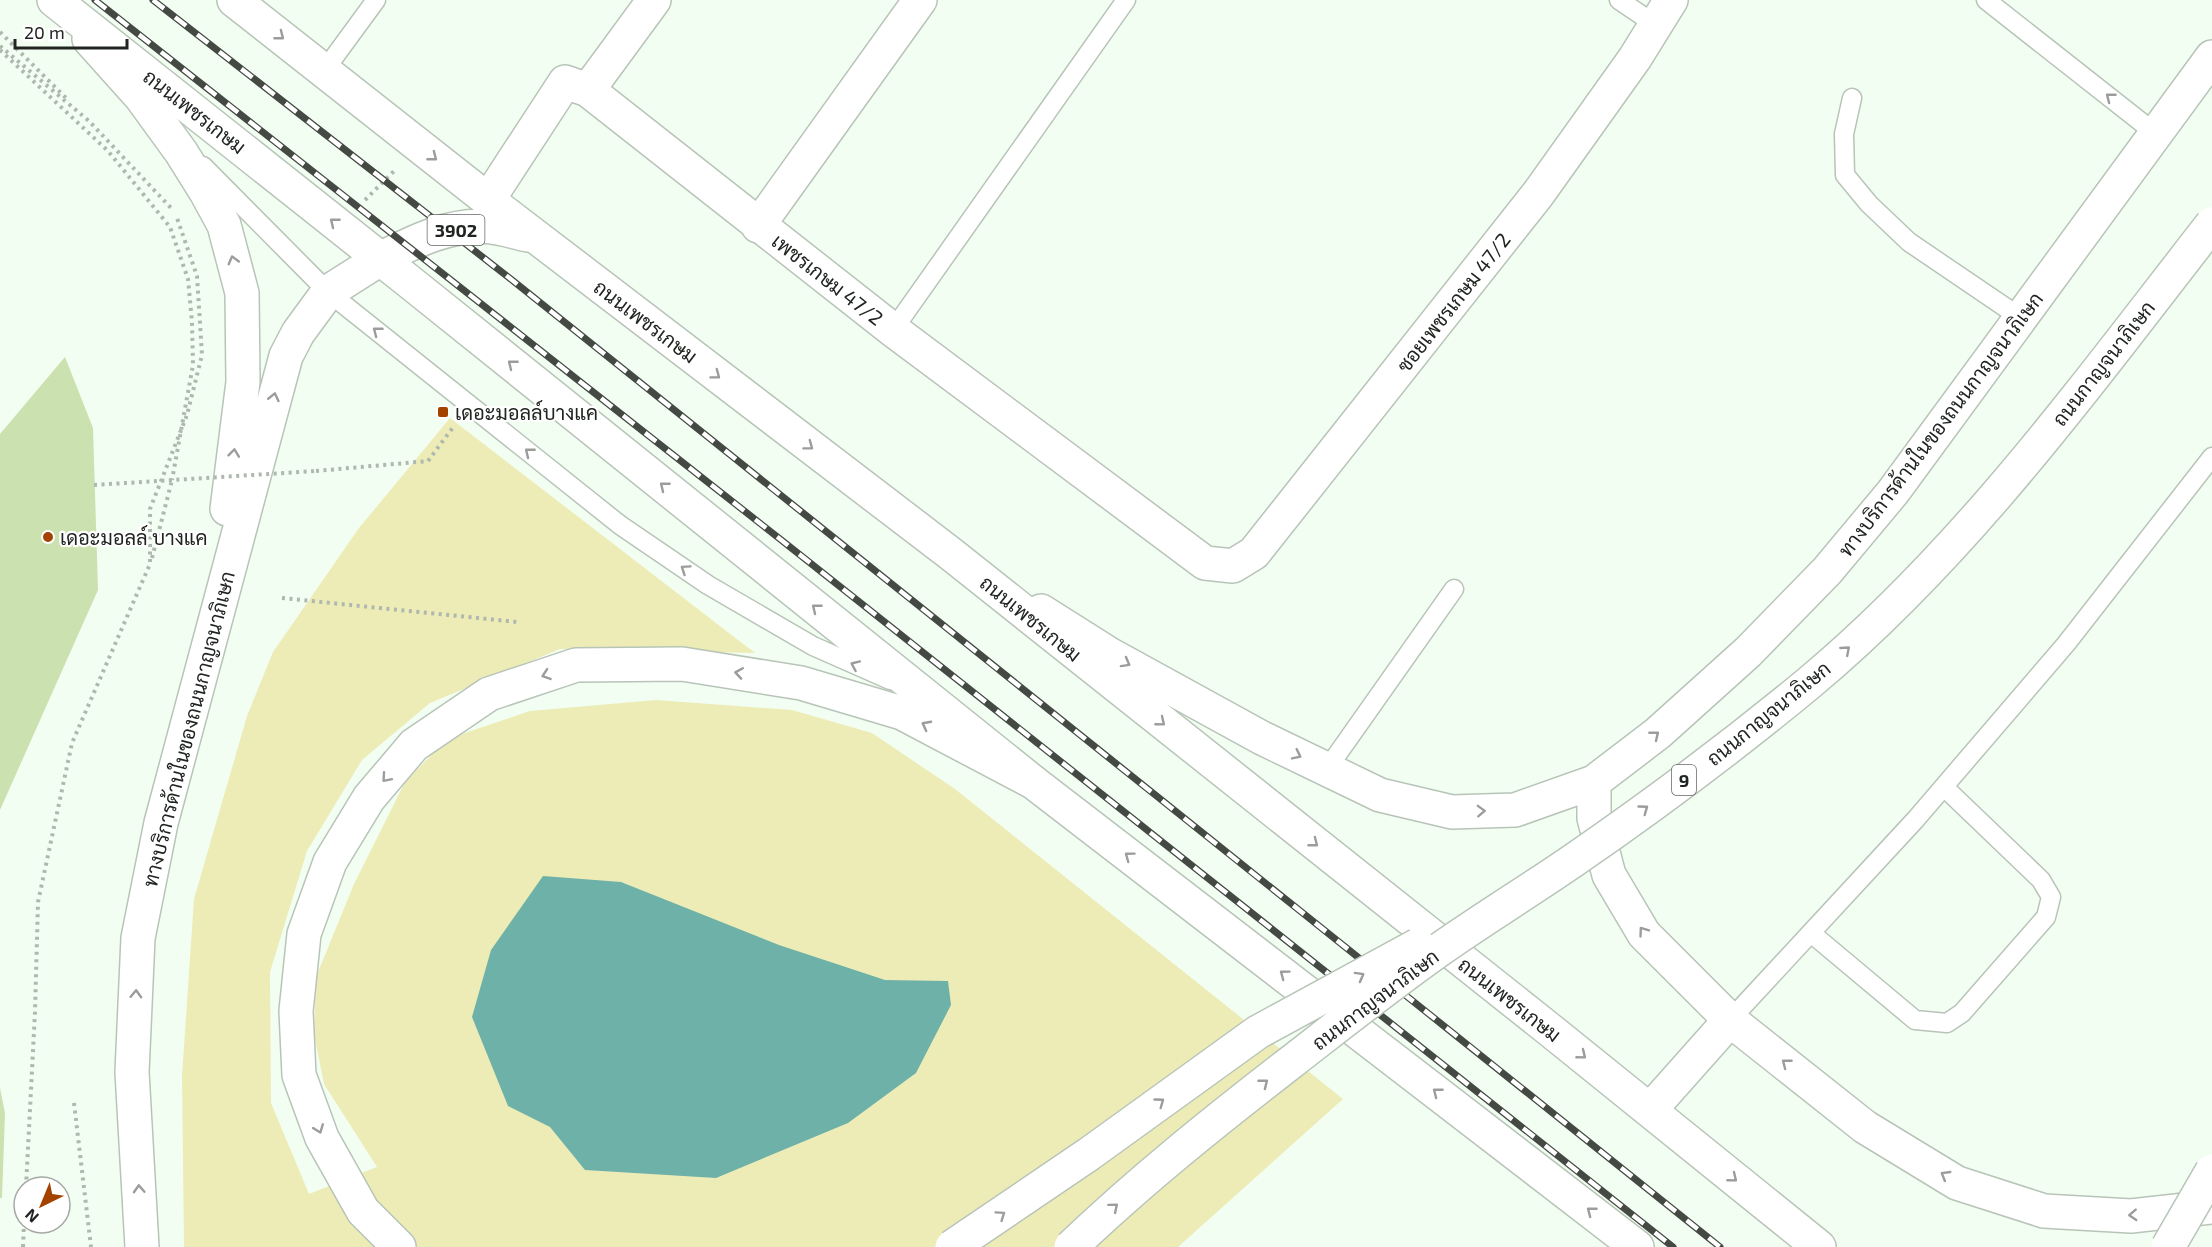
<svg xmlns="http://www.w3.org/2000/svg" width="2212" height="1247" font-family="'Exo 2',Sarabun,sans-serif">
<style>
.green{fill:#edecb7}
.water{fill:#6eb1a9}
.building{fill:#cce1b0}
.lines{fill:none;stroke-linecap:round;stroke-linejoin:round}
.lane-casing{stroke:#b8c4b8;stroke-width:21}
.street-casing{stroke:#b8c4b8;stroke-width:36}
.secondary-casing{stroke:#b8c4b8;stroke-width:36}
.primary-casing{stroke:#b8c4b8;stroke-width:36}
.highway-casing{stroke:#b8c4b8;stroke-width:36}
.path{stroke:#afb8af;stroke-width:4;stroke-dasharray:3 4.5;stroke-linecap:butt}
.lane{stroke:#fff;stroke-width:18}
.street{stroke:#fff;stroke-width:33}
.secondary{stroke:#fff;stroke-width:33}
.primary{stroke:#fff;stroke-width:33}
.highway{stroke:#fff;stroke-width:33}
.rail-casing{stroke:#444944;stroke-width:7}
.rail{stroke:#fff;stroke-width:4.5;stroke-dasharray:14;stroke-linecap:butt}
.highway-bridge-casing{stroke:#b8c4b8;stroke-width:36;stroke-linecap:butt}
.path-bridge{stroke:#afb8af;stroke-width:4;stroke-dasharray:3 4.5;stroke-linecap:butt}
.highway-bridge{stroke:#fff;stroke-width:33}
.oneway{stroke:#9b9d9b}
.poi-dot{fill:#a44300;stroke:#fff;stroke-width:2}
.labels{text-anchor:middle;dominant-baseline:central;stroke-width:4.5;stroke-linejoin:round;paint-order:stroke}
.shield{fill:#fff;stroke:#646664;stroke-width:1.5}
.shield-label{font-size:18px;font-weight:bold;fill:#212521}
.street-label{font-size:20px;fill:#212521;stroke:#fff}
.poi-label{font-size:20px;fill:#212521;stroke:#fff;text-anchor:start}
</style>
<rect width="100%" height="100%" fill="#f2fef2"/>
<path class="green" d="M450,418L755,653L560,649L430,703L362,760L307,851L270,972L271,1103L309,1194L377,1167L324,1084L314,1034L316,977L354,884L405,782L447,739L530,711L656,700L792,710L872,733L955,789L1343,1099L1178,1247H184L182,1076L194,899L247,716L273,652L359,528Z"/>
<path class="water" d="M543,876L621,882L779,945L885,980L948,981L951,1005L916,1073L848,1123L716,1178L585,1170L550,1127L508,1106L472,1017L491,950Z"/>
<path class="building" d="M65,357L93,428L98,590L0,810V434Z
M0,1088L5,1113L2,1198H0Z"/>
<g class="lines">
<g class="lane-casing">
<path id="lane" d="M1619,0L1656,25
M1986,0L2155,133
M324,71L376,0
M1852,98L1844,134L1845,175L1869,204L1909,242L2021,318
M203,166L328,292L620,525L708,585L813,646L890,680
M893,330L1126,0
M1327,769L1454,589
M1811,933L1915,1020L1947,1023L1962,1013L2046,917L2051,897L2041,880L1944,787
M1730,1020L1916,819L2066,644L2212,457"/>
</g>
<g class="street-casing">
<path id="street" d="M588,90L654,0
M488,200L565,82L588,90L893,330L1205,563L1233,566L1254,553L1538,194L1635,58L1671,0
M758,226L920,0"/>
</g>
<g class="secondary-casing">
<path id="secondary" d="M89,39L141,97L181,152L206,192L224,225L242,293L243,382L227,509
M1041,611L1109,654L1262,738L1380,795L1452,812L1515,810L1594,782L1658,733L1748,652L1827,571L1893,492L2212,57
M1594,782V818L1609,875L1644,934L1730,1020L1865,1127L1957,1183L2044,1211L2131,1216L2212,1207
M142,1247L132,1072L138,938L161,823L286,356L298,333L328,292L380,259"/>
</g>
<g class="primary-casing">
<path id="primary" d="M54,0L411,283L1033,782L1637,1247
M234,0L488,200L951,554L1550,1030L1819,1247
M380,259C413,242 452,222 491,227C504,228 516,233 528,235
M1650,1110L1730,1020"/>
</g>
<g class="highway-casing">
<path id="highway" d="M399,1247L363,1211L322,1138L299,1075L296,1011L304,934L330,862L369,798L414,745L489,694L576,665L682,664L801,683L902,713L1033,782"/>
</g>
<path class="path" d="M0,32L69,101
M0,46L89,121L172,209
M365,200L394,171
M316,471L428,461L454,426
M152,558L172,480
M282,598L517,622
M74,1103L91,1247
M26,1187L35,1012L38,902L72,743L150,564V509L187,415L202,355L197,276L177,218
M23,1247L24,1223"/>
<use href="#lane" class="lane"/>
<use href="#street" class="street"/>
<use href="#secondary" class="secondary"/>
<use href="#primary" class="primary"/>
<use href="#highway" class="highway"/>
<g class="rail-casing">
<path id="rail" d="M95,0L780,539L1673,1247
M153,0L512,280L1720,1247"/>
</g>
<use href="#rail" class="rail"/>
<g class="highway-bridge-casing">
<path id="highway-bridge" d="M952,1247L1089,1154L1258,1032L1418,945
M1071,1247C1140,1181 1215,1121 1290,1063C1339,1025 1388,986 1439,950C1483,919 1529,891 1574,860C1654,805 1734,745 1809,683C1966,552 2087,384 2212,224
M2168,1247L2212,1171"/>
</g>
<path class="path-bridge" d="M0,50L108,151L170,227L188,279L192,322L193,365L172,480
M94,485L316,471"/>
<use href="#highway-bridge" class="highway-bridge"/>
</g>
<defs><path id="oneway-chevron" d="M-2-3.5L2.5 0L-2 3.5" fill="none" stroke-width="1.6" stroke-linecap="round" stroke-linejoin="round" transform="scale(1.5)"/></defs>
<g class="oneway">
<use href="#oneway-chevron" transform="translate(280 36) rotate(38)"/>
<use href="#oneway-chevron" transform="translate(2110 97) rotate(-142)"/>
<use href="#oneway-chevron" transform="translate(433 157) rotate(38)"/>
<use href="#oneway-chevron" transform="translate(334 222) rotate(-141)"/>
<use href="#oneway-chevron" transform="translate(233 260) rotate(-105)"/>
<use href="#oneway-chevron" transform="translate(377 331) rotate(-142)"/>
<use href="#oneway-chevron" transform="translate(512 364) rotate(-141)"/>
<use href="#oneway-chevron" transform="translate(716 375) rotate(37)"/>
<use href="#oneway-chevron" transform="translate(274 397) rotate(-77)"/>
<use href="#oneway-chevron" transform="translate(809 446) rotate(37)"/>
<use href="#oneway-chevron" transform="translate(529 452) rotate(-141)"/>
<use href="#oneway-chevron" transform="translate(234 453) rotate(-83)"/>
<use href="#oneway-chevron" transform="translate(664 486) rotate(-141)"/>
<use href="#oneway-chevron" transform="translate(685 569) rotate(-146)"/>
<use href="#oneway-chevron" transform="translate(816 608) rotate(-141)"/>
<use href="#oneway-chevron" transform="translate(1846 650) rotate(-41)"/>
<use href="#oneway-chevron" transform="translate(1126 663) rotate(29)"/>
<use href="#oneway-chevron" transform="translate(855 665) rotate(-156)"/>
<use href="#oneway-chevron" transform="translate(739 673) rotate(-171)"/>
<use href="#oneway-chevron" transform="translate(546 675) rotate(161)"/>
<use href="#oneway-chevron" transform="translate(1161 722) rotate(39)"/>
<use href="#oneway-chevron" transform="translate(926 725) rotate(-152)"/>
<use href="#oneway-chevron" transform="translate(1655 735) rotate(-39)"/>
<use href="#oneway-chevron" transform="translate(1297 755) rotate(26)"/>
<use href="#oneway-chevron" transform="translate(386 778) rotate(131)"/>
<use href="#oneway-chevron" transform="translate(1644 809) rotate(-36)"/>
<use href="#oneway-chevron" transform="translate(1481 811) rotate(-2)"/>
<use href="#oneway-chevron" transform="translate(1314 843) rotate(38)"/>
<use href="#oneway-chevron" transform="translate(1129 856) rotate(-143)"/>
<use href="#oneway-chevron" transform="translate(1643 931) rotate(-126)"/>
<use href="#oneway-chevron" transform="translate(1284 974) rotate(-143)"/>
<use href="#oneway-chevron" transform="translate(1360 976) rotate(-29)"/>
<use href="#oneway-chevron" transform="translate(136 994) rotate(-88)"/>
<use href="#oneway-chevron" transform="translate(1582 1055) rotate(39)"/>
<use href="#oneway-chevron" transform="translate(1786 1063) rotate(-142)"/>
<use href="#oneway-chevron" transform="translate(1264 1083) rotate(-38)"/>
<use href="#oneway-chevron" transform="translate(1437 1092) rotate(-142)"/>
<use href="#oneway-chevron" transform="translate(1160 1102) rotate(-36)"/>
<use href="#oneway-chevron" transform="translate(319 1129) rotate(69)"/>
<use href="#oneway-chevron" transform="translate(1945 1175) rotate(-149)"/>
<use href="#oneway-chevron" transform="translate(1733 1178) rotate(39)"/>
<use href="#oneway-chevron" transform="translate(139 1189) rotate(-93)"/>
<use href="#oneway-chevron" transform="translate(1114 1207) rotate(-40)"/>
<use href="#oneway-chevron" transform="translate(1591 1211) rotate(-142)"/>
<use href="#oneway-chevron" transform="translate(1001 1215) rotate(-35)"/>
<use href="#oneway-chevron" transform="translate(2133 1215) rotate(177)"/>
</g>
<g class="poi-dot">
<rect x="437" y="406" width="12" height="12" rx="3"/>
<circle cx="48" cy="537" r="6"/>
</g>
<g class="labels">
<g class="shield">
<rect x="427.5" y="215" width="57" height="30" rx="4.5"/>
<rect x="1672" y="765" width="24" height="30" rx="4.5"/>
</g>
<g class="shield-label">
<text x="456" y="230">3902</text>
<text x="1684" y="780">9</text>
</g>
<g class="street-label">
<text transform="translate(195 111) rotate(38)">ถนนเพชรเกษม</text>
<text transform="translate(828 279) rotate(38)">เพชรเกษม 47/2</text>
<text transform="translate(1453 302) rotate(-52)">ซอยเพชรเกษม 47/2</text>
<text transform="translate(646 321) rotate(37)">ถนนเพชรเกษม</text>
<text transform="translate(2103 363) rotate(-52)">ถนนกาญจนาภิเษก</text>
<text transform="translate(1940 424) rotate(-53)">ทางบริการด้านในของถนนกาญจนาภิเษก</text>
<text transform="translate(1031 618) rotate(39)">ถนนเพชรเกษม</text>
<text transform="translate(1768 713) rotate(-39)">ถนนกาญจนาภิเษก</text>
<text transform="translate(188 729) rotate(-76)">ทางบริการด้านในของถนนกาญจนาภิเษก</text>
<text transform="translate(1375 999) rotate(-37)">ถนนกาญจนาภิเษก</text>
<text transform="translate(1510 999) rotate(38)">ถนนเพชรเกษม</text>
</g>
<g class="poi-label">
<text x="455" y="412">เดอะมอลล์บางแค</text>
<text x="60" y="537">เดอะมอลล์ บางแค</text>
</g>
</g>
<g transform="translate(42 1205) rotate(223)"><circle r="28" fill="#ffffff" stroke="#a6a8a6" stroke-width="1.5"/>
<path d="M0-4.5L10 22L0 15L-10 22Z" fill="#a44300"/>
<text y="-9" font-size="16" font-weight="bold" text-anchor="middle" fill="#212521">N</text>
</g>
<path d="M15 39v9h112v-9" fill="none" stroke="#212521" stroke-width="3"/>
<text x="24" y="39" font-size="18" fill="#212521" stroke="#ffffff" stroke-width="4.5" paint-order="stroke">20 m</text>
</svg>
